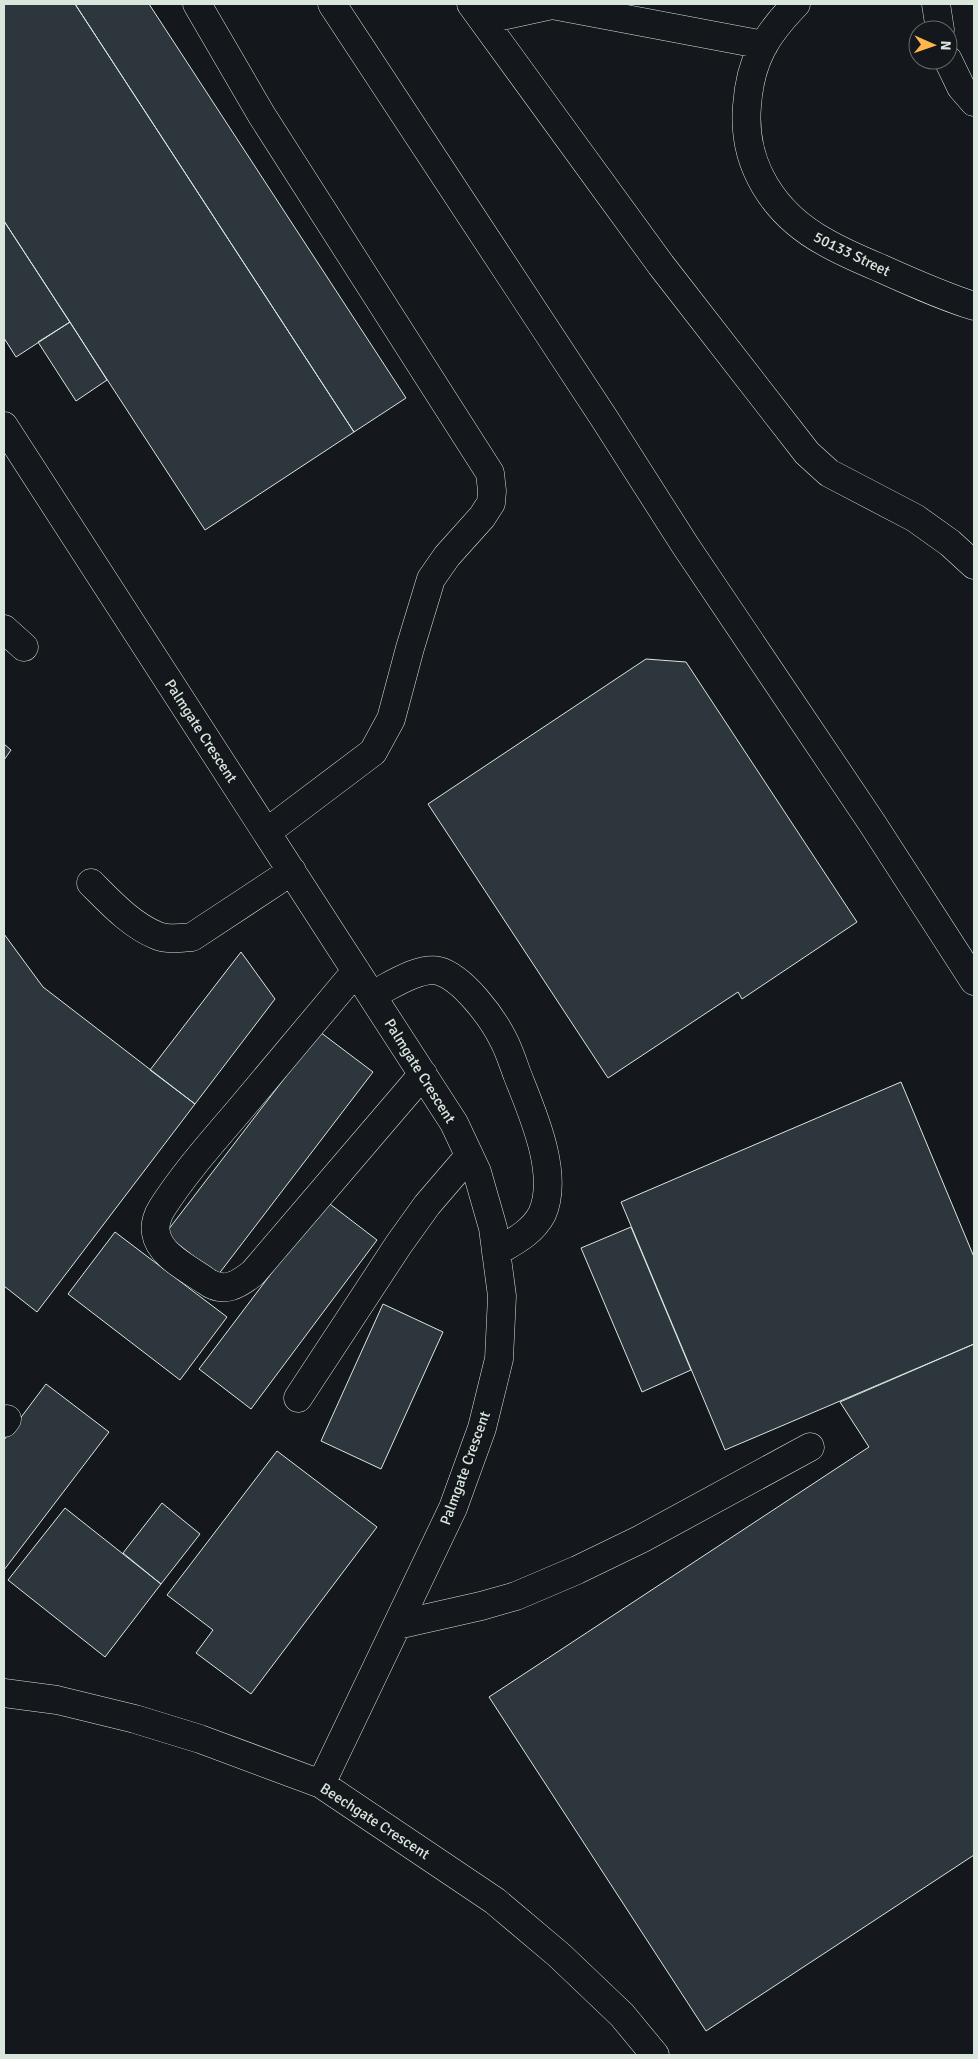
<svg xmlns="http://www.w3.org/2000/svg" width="978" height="2059" font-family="Signika,sans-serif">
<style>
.building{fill:#2c363c;stroke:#d8e6dc}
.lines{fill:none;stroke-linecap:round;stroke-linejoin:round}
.minor-casing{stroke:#d8e6dc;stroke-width:29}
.minor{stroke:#14181c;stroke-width:28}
.labels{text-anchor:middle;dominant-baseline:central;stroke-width:4;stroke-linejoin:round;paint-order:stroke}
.street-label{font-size:15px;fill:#d8e6dc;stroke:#14181c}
</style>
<rect width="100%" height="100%" fill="#14181c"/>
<path class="building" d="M4,4H75L354,432L205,530L4,221Z
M75,4H149L406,398L354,432Z
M4,221L70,322L16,357L4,338Z
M70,322L107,380L76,401L38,342Z
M646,659L686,662L857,922L742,999L738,992L608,1078L428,804Z
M4,744L11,750L4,760Z
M4,934L43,987L195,1104L37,1312L4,1286Z
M241,952L275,999L195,1104L150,1070Z
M320,1032L373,1072L218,1275L165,1234Z
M901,1082L974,1257V1344L725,1450L621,1202Z
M326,1201L377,1240L251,1409L199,1369Z
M631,1227L691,1370L642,1392L581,1248Z
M115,1232L227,1317L180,1380L68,1294Z
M383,1304L443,1332L381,1469L321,1441Z
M974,1344V1855L706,2031L489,1697L869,1447L840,1402Z
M46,1384L109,1432L4,1570V1440Z
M277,1451L377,1527L251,1694L196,1653L213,1630L167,1595Z
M162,1503L200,1534L161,1584L123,1553Z
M65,1508L161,1584L105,1657L8,1580Z"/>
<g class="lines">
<g class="minor-casing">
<path id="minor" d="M197,4L261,114L490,473L492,491L491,503L482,517L447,556L431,579L410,648L391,719L373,752L267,832
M332,4L604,418L685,545L872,823L974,981
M471,4L661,265L807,453L829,473L915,518L950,543L974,565
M796,4C765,36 750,61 747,106C742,165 774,214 825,242C842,252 861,260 880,268C911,282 942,296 974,306
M936,4L940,30
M483,20L552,5L764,45
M948,60L961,87L974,102
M4,426L454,1123L477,1172L493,1228L502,1296L499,1359L482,1428L453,1508L321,1784
M4,629L24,647
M91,883C110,902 132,926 158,936C169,940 181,938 192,937L292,871
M356,971C318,1016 280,1061 242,1107C215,1139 185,1172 162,1208C158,1214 154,1225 156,1233C159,1255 189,1269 206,1281C223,1294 238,1285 253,1273L423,1074
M372,995C389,987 419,966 439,971C463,978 492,1017 503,1039C509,1050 513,1063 517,1074C532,1112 560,1174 542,1214C532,1233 513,1242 496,1252
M298,1398L399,1244L427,1205L469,1156
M4,1423L7,1419
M397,1625L481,1606L516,1596L577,1570L641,1539L810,1447
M4,1693L57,1700L135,1719L200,1739L321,1784L495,1901L559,1955L622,2015L655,2055"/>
</g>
<use href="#minor" class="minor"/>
</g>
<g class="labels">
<g class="street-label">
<text transform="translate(852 254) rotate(26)">50133 Street</text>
<text transform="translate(201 731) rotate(57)">Palmgate Crescent</text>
<text transform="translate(420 1071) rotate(58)">Palmgate Crescent</text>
<text transform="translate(465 1468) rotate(-70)">Palmgate Crescent</text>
<text transform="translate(375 1821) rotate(33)">Beechgate Crescent</text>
</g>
</g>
<rect width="978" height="2059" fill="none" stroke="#d8e6dc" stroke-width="10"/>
<g transform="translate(933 45) rotate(92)"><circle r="24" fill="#14181c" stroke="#626a69"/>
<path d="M0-4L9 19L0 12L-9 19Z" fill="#ffb74d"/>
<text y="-8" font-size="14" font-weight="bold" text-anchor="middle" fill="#d8e6dc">N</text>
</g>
</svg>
